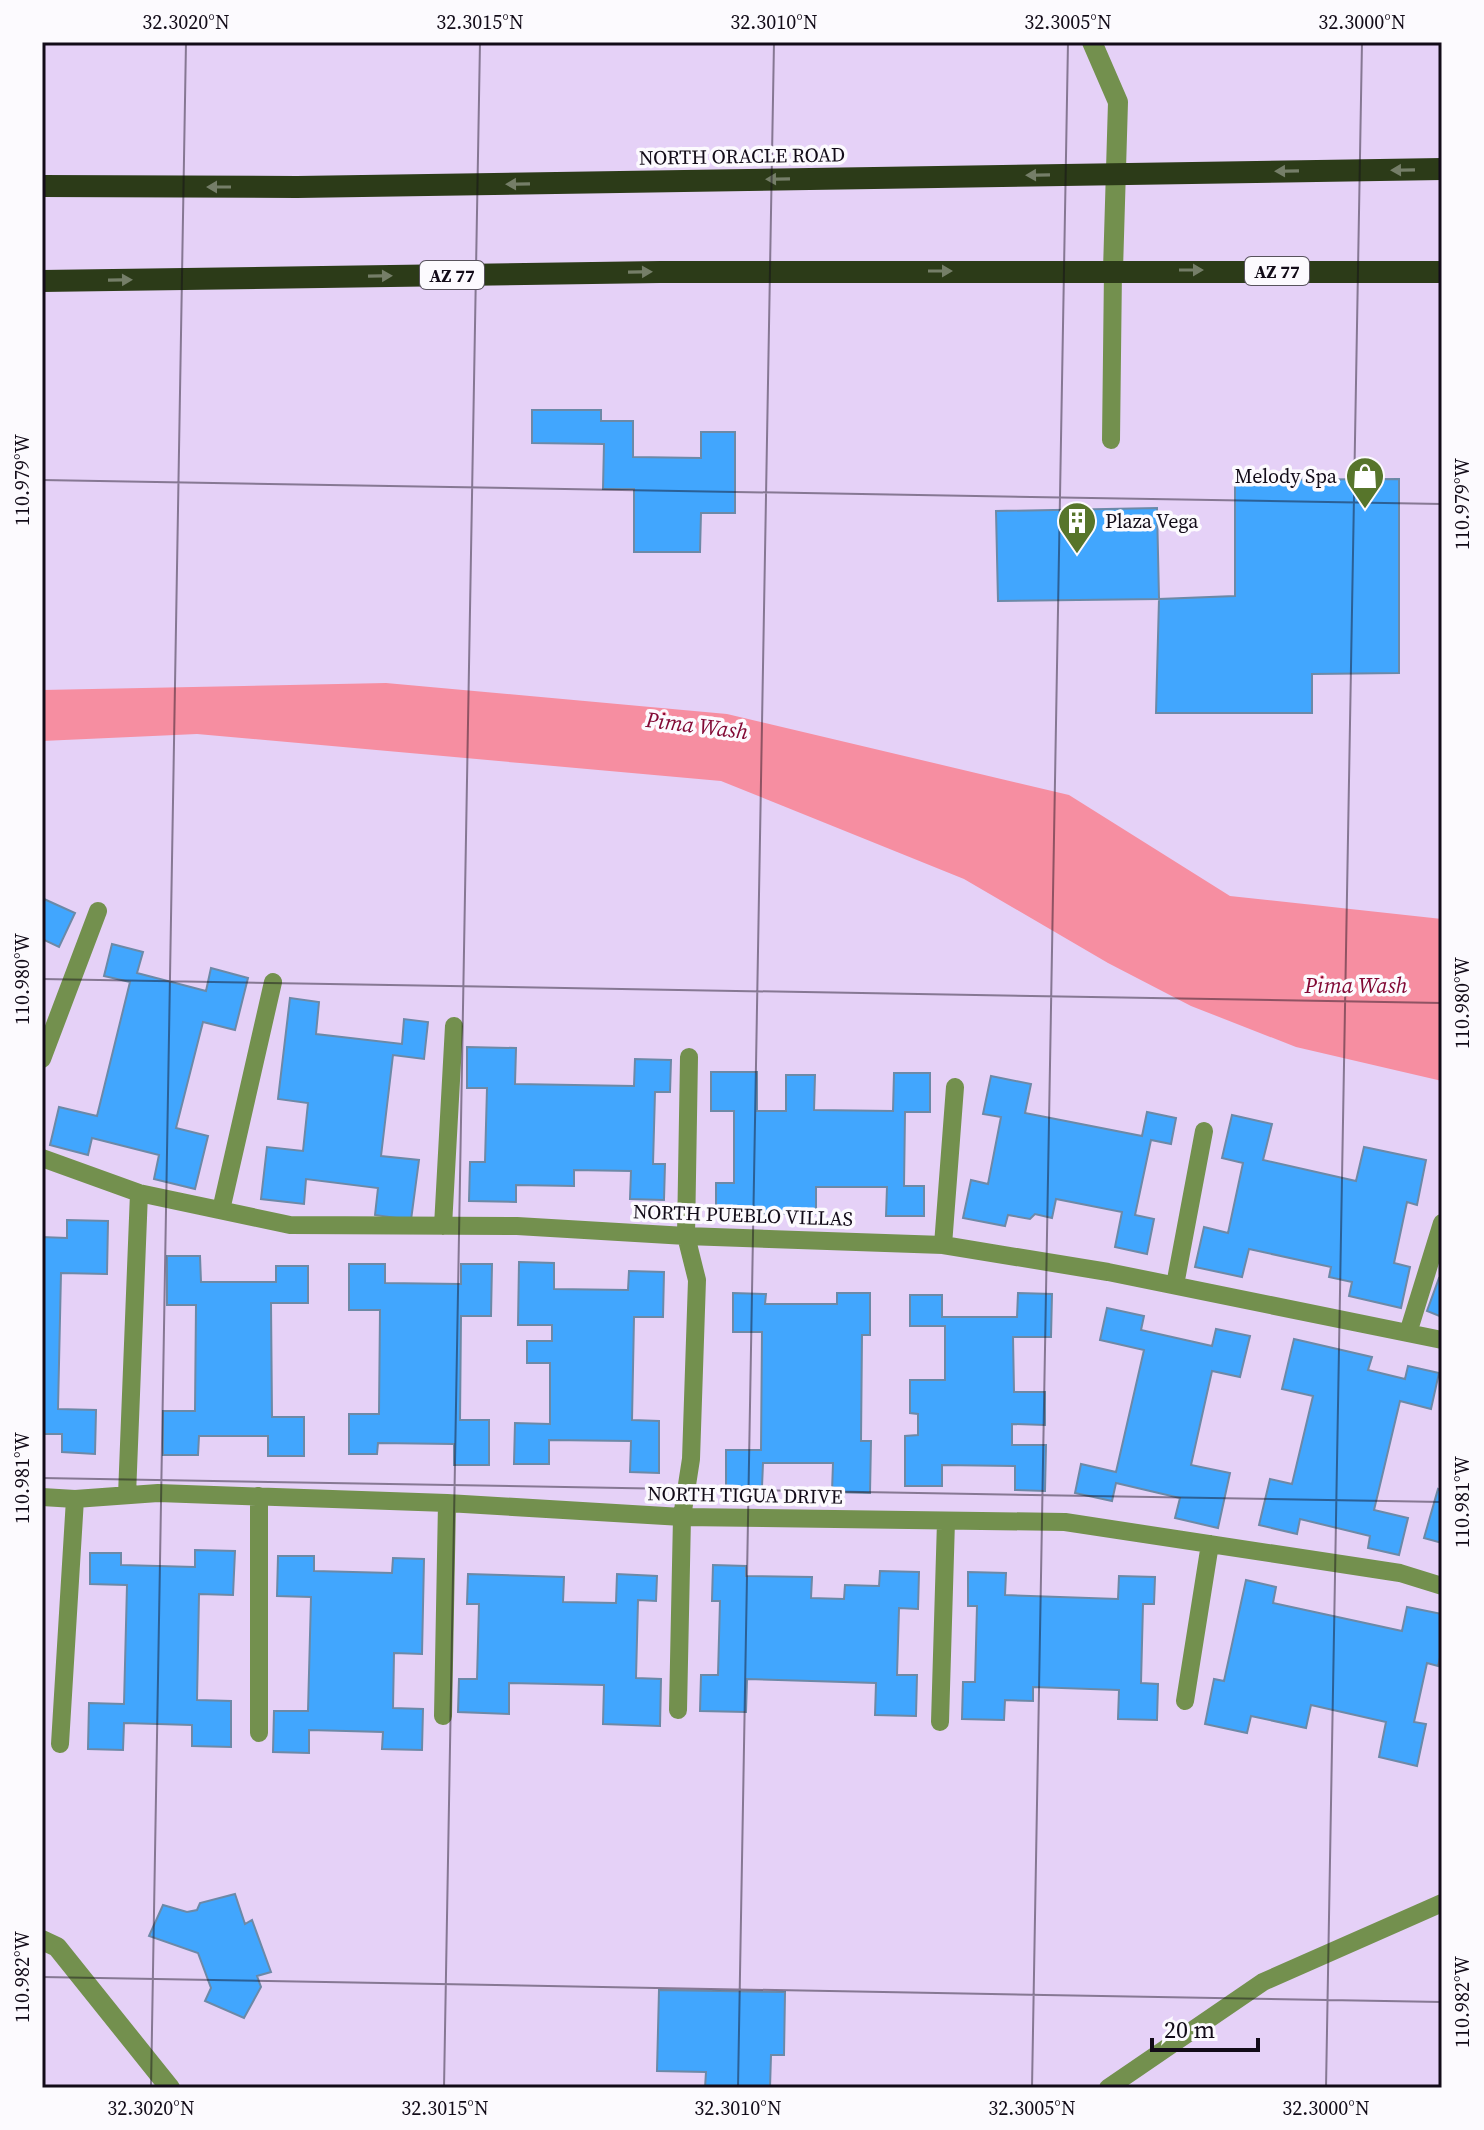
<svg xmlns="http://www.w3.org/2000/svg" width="1484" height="2130" font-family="'Source Serif 4',serif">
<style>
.water{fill:#f68ea1}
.building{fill:#41a6fe;stroke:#6c89a7;stroke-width:2}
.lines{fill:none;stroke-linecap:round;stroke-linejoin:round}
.service{stroke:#73904e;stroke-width:18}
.minor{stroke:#73904e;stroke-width:20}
.trunk{stroke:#2c3b18;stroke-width:22}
.oneway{fill:#757e68}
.ticks{fill:none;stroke:#120b18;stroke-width:2;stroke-opacity:0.45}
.labels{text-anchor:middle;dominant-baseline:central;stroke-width:7;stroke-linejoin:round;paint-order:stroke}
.shield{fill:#fcfafe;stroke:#58535d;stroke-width:2}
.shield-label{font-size:18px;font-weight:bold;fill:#120b18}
.street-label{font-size:20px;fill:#120b18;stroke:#fcfafe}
.poi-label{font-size:20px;fill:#120b18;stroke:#fcfafe;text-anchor:end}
.water-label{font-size:22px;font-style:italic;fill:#820935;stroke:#fcfafe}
.neatline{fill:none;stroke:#120b18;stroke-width:3}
.ticks-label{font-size:20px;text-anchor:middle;fill:#120b18}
</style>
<rect width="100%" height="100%" fill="#e5d1f7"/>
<path class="water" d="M386,683L727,714L1069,795L1230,896L1442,919V1081L1296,1047L1191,1006L1108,963L964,879L721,781L197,734L42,741V690Z"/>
<path class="building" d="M532,410H601V421H633V457L701,458V432H735V513H701L700,552H634V489H603L604,444L532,443Z
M1399,479V673L1312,674V713H1156L1159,599L1235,596V480Z
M1157,508L1159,599L998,601L996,511Z
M44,899L75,913L59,947L42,939Z
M112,944L143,952L137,973L206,991L211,968L248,978L235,1030L203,1022L176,1128L208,1136L195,1189L154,1179L159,1155L92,1138L88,1155L50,1145L59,1107L97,1116L130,982L104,976Z
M290,998L319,1002L316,1034L402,1044L404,1019L428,1022L424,1059L393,1055L381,1156L419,1160L411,1220L375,1215L378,1188L306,1179L304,1204L261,1199L267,1147L303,1151L308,1103L278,1099Z
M467,1047L516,1048L515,1084L634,1086L635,1059L671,1060L670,1092H655L653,1164H665L664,1200L630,1199L631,1171L574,1170V1186L516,1185V1202L469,1201L470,1162H485L487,1088H467Z
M711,1072H757V1111H786V1075H815L814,1110L893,1111L894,1073H930V1112H905L904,1186H924V1216H886L887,1187H816V1214L716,1213V1183H734V1111H711Z
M991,1076L1031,1084L1025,1113L1142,1136L1147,1112L1176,1118L1171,1144L1151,1140L1135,1215L1154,1219L1147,1254L1115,1247L1122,1212L1056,1199L1052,1218L1035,1214L1030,1219L1008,1215L1005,1226L963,1218L971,1180L988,1184L1001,1117L983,1114Z
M1232,1115L1272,1124L1263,1160L1356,1181L1364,1147L1426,1160L1417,1205L1407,1202L1394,1263L1410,1267L1401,1308L1349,1296L1352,1282L1329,1277L1331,1267L1249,1249L1242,1277L1195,1267L1204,1227L1228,1233L1243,1163L1222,1158Z
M67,1220L108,1221L107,1274L61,1273L58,1409L96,1410L95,1454L62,1452V1434H42V1237L67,1238Z
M167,1256H200L201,1282H276V1266H308V1303H271L272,1417H304V1456H268V1436H199L198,1455H163V1411H195L196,1305H167Z
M519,1262L554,1263V1289L628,1290L629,1271L664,1272L663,1317H634L632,1420L659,1421V1473L630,1472L631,1441L549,1440V1464H514L515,1423L550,1424V1363H527V1341H552V1325H518Z
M349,1264H385V1283L461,1284V1264H492L491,1316H461L460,1420H489V1465H454V1444L378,1443L377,1454H349V1414H379L380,1310H349Z
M1439,1278L1442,1279V1317L1427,1311Z
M733,1293L766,1294L765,1304H837V1293H870V1335H862L861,1441H871L870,1493L832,1492L833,1463H763L762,1487H726V1450H761L762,1332H733Z
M1018,1293L1052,1294L1051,1337H1013L1014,1392H1045V1425L1012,1424V1445H1046L1045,1491L1015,1490V1466L942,1465V1486H905V1436L918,1435V1414L910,1413V1380H945V1326H910V1295H942V1317H1017Z
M1107,1308L1144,1316L1141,1330L1212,1346L1216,1329L1250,1336L1240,1377L1212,1371L1191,1465L1230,1473L1218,1528L1175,1518L1180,1498L1116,1483L1112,1501L1075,1493L1081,1464L1116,1472L1144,1350L1100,1340Z
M1294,1339L1372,1357L1368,1370L1405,1379L1408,1366L1439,1373L1431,1409L1400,1401L1374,1510L1408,1518L1399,1555L1368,1548L1370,1536L1300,1519L1297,1534L1259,1525L1270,1479L1292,1484L1313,1396L1282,1389Z
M1438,1489L1442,1491V1543L1424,1538Z
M195,1550L235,1551L233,1595L199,1594L197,1700L231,1701V1747L192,1746V1725L124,1723L123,1750L88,1749L89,1703L124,1704L127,1585L90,1584V1553H121V1565L195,1567Z
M278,1556H314V1571L392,1573L393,1558L424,1559L422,1654L394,1653L393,1708L423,1709L422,1750L382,1749L383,1732L309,1730V1753L273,1752L274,1711H308L311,1597L277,1596Z
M713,1565L746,1566V1576L812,1577L811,1598L844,1599L845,1585L879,1586L880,1571L919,1572L918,1609L899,1608L897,1675H917L916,1716L875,1715L876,1683L747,1679L746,1712L700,1711L701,1675H718L720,1601H712Z
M968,1572L1006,1573L1005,1595L1118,1599L1119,1576L1155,1577L1154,1604H1143L1141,1683L1158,1684L1157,1720L1118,1719L1119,1690L1033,1687V1701L1005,1700L1004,1720L962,1719L963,1682H975L977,1606H968Z
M468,1574L564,1577L563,1602L616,1603L617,1574L657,1576L656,1601L638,1600L636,1678L661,1679L660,1726L603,1724L604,1685L509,1683V1714L458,1712L459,1679H477L479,1604H467Z
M1246,1580L1276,1587L1273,1603L1402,1631L1407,1607L1442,1614V1649L1438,1666L1427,1663L1414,1722L1426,1724L1417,1766L1379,1757L1386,1722L1311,1705L1306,1728L1251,1716L1247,1733L1205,1724L1214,1679L1224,1681Z
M235,1894L245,1924L252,1920L271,1972L257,1976L261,1987L244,2018L205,2001L211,1988L198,1953L149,1936L163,1905L187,1912L197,1910L200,1903Z
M659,1990L785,1992L784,2055H771L770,2088H705L706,2072L657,2071Z"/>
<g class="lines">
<path class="service" d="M1111,440L1113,270
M42,1059L98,911
M42,1158L139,1193L290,1225L517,1226L686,1236L943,1245L1108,1272L1442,1340
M221,1210L273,982
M443,1226L454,1026
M943,1245L955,1087
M1175,1285L1204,1131
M1408,1333L1442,1223
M127,1495L139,1193
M42,1497L75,1499L158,1493L447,1503L682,1517L1065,1522L1400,1573L1442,1586
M1185,1701L1210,1544
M678,1710L682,1517L691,1459L697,1280L686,1236L689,1057
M443,1716L447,1503
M940,1722L946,1521
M259,1733V1496
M60,1744L75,1499
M1108,2088L1263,1982L1442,1903"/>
<path class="minor" d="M1092,42L1118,102L1113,270
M42,1940L57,1947L170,2088"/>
<path class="trunk" d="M42,186L297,187L1442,169
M42,281L660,272H1442"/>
</g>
<defs><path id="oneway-solid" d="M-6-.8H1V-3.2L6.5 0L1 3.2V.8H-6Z" transform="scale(2)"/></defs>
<g class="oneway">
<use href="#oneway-solid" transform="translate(1403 170) rotate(179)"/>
<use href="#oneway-solid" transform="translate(1287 171) rotate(179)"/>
<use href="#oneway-solid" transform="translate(1038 175) rotate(179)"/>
<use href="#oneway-solid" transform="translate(778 179) rotate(179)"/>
<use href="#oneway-solid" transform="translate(518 184) rotate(179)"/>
<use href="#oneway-solid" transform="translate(219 187) rotate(-180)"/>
<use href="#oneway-solid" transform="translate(1191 270)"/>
<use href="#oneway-solid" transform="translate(940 271)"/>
<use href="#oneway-solid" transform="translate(640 272) rotate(-1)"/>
<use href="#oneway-solid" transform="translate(380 276) rotate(-1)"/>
<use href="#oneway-solid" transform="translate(120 280) rotate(-1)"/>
</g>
<path class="ticks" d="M42,480L1442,504M42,979L1442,1003M42,1478L1442,1502M42,1977L1442,2002M151,2088L186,42M444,2088L480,42M738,2088L774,42M1032,2088L1068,42M1326,2088L1362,42"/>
<defs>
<g id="shop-pin" transform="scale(2)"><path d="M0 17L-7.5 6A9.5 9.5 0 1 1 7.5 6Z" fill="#57752b" stroke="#fcfafe"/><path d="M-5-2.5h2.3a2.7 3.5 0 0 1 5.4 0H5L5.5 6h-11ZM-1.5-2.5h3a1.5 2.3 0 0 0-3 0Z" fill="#fff"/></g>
<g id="building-pin" transform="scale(2)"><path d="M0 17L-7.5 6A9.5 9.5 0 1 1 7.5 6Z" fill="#57752b" stroke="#fcfafe"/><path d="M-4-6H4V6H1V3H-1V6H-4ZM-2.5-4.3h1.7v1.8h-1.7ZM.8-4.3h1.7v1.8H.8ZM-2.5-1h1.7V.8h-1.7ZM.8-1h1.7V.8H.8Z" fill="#fff"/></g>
</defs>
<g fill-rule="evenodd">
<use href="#shop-pin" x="1365" y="476"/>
<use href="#building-pin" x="1077" y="521"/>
</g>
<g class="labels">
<g class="shield">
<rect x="1245" y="257" width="64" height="28" rx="6"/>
<rect x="420" y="261" width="64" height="28" rx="6"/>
</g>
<g class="shield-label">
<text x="1277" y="271">AZ 77</text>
<text x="452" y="275">AZ 77</text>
</g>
<g class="street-label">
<text transform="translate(742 156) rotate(-1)">NORTH ORACLE ROAD</text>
<text transform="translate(743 1215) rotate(2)">NORTH PUEBLO VILLAS</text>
<text transform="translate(745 1495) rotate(1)">NORTH TIGUA DRIVE</text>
</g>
<g class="poi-label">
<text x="1337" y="476">Melody Spa</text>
<text x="1105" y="521" text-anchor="start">Plaza Vega</text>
</g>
<g class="water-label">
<text transform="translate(697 725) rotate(7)">Pima Wash</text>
<text x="1356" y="985">Pima Wash</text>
</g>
</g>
<rect width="1484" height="2130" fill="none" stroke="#fcfafe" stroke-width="88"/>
<path d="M1152 2038v12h106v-12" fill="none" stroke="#120b18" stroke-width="4"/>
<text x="1164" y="2038" font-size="24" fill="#120b18" stroke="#fcfafe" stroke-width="6" paint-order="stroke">20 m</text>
<rect x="44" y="44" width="1396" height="2042" class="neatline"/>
<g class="ticks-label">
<text x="186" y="29">32.3020°N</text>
<text x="480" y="29">32.3015°N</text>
<text x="774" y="29">32.3010°N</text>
<text x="1068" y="29">32.3005°N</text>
<text x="1362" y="29">32.3000°N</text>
<text transform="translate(22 480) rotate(-90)" y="7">110.979°W</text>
<text transform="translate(1462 504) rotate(-90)" y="7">110.979°W</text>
<text transform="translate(22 979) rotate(-90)" y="7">110.980°W</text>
<text transform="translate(1462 1003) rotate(-90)" y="7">110.980°W</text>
<text transform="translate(22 1478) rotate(-90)" y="7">110.981°W</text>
<text transform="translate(1462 1502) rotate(-90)" y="7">110.981°W</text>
<text transform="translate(22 1977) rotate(-90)" y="7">110.982°W</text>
<text transform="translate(1462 2002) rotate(-90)" y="7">110.982°W</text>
<text x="151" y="2115">32.3020°N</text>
<text x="445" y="2115">32.3015°N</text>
<text x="738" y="2115">32.3010°N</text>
<text x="1032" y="2115">32.3005°N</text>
<text x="1326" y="2115">32.3000°N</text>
</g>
</svg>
